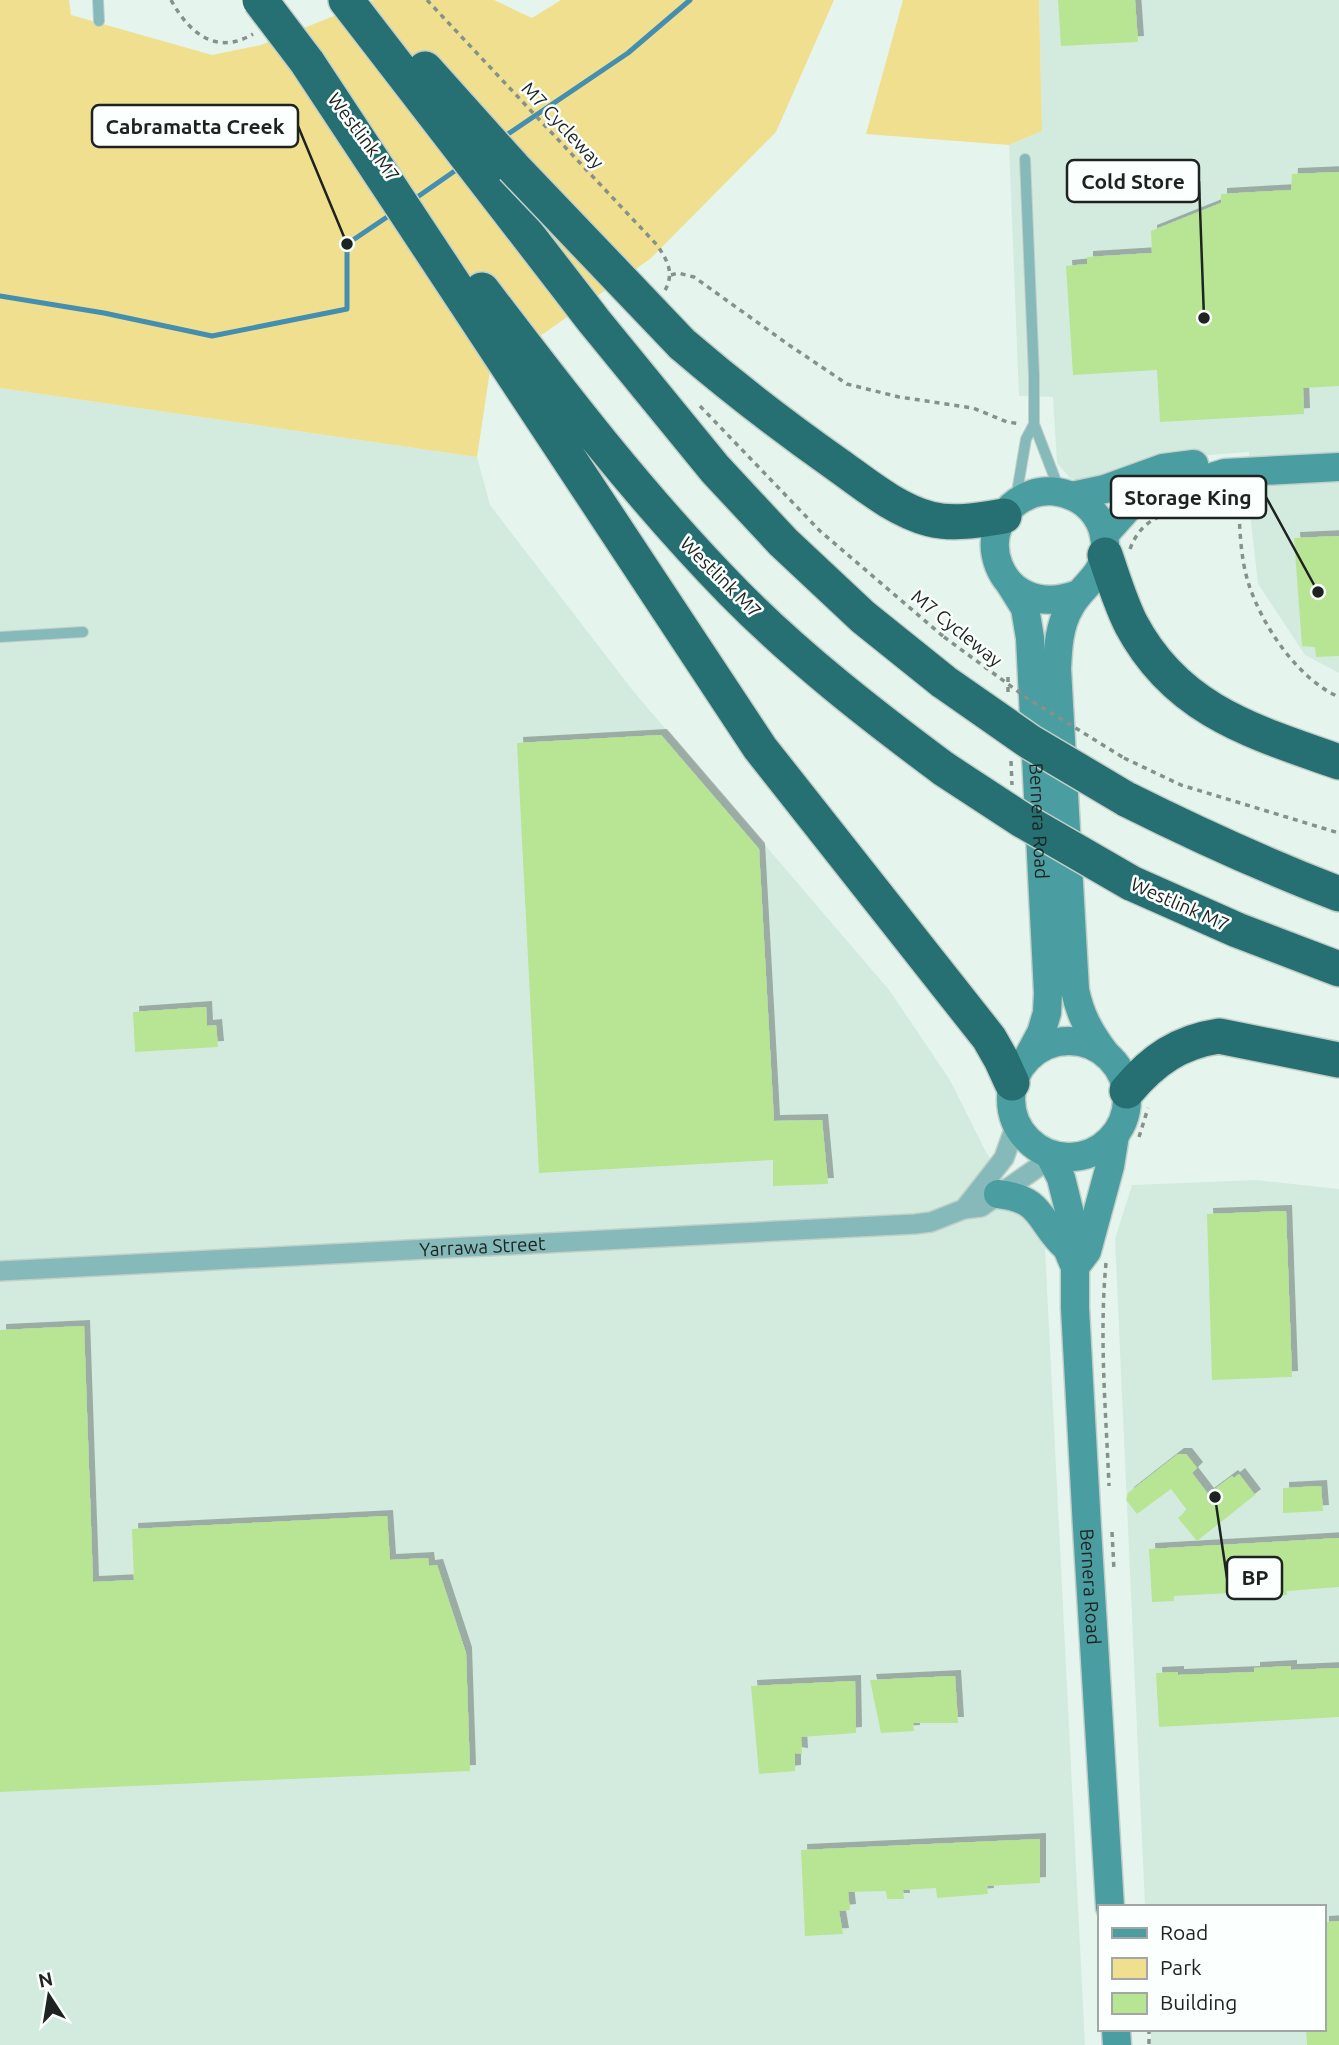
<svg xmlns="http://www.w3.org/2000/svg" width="1339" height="2045" font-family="Ubuntu,sans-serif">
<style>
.built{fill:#d3ebdf}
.green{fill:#efdf8f}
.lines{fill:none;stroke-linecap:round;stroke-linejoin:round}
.stream{stroke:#448eb0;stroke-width:5}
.building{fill:#b8e593;filter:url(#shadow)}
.lane-casing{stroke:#c1cfc8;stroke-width:12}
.street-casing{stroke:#c1cfc8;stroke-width:22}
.secondary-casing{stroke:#c1cfc8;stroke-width:31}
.highway-casing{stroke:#c1cfc8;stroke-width:38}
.path{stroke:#86918c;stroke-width:3.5;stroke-dasharray:5 5;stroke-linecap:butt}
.lane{stroke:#86b9ba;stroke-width:10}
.street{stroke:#86b9ba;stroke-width:19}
.secondary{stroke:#4a9da0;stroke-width:28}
.highway{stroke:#266f72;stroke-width:35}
.highway-bridge-casing{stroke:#c1cfc8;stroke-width:38;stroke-linecap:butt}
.path-bridge{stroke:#86918c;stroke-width:3.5;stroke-dasharray:5 5;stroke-linecap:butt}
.highway-bridge{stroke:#266f72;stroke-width:35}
.labels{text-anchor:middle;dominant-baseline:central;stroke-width:5;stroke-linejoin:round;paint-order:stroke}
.street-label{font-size:19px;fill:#1d2320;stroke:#fbfffd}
.leader{fill:none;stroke:#1d2320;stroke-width:2.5}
.callout-dot{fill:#1d2320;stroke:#fbfffd;stroke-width:2.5}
.callout{fill:#fbfffd;stroke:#1d2320;stroke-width:2.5}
.callout-label{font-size:21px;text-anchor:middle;font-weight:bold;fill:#1d2320}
</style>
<defs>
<filter id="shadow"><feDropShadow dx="6" dy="-6" stdDeviation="0" flood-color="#0004"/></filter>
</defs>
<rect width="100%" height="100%" fill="#e5f5ed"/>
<path class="built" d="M1039,0H1339V673L1305,655L1258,584L1249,505V452L1171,458L1081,482L1070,478L1057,463L1053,397L1019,396L1009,145L1042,131Z
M0,388L477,457L490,505L634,692L890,991L950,1080L986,1152L1045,1248L1085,2045H0Z
M1256,1180L1339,1189V2045H1151V2029H1323V1907H1145L1115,1239L1132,1185Z"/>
<path class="green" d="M0,0H69L71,15L212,55L261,45L374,0H494L532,18L561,0H834L776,132L650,259L490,371L477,457L0,388Z
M903,0H1039L1042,131L1009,145L866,134Z"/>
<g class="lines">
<path class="stream" d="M502,138L628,53L690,0
M413,200L459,168
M0,296L104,313L212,336L347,309V244L393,213"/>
</g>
<path class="building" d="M1058,0H1135L1138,42L1061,46Z
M1339,172V386L1303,388L1304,414L1160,422L1157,370L1073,375L1066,266L1087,264V257L1152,253L1151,231L1221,203V194L1291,190L1292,174Z
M1339,536V656L1316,657L1315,647L1302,646L1294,538Z
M661,735L759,849L774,1121L822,1120L828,1184L773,1186V1160L539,1173L517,743Z
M206,1007L207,1026L216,1025L218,1047L135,1052L133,1012Z
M1286,1211L1292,1377L1212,1380L1207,1214Z
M84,1326L93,1582L134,1580L132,1529L387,1516L390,1560L428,1558L429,1566L437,1565L466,1653L470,1771L0,1792V1330Z
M1178,1454H1186L1197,1468L1192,1473L1208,1494L1232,1476L1234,1478L1239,1474L1255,1495L1197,1541L1178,1518L1187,1510L1171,1489L1137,1514L1126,1500L1128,1493Z
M1321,1486L1323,1511L1283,1513V1488Z
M1339,1538V1587L1287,1591V1595L1273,1596H1250V1592L1174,1596V1601L1152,1602L1149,1549Z
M1291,1666V1670L1339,1668V1717L1159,1727L1156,1673L1178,1672V1675L1254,1672V1668Z
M955,1676L958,1723H913L914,1731L881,1733L870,1680Z
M855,1681L856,1733L801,1737L802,1754L795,1753V1771L759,1774L751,1686Z
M1040,1839V1883L987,1886L988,1894L937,1898L936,1888L903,1890L904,1899H887L886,1891L848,1892L850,1910L839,1911L843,1934L805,1936L801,1850Z
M1339,1921V2045H1307L1306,2029H1323V1922Z"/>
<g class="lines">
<g class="lane-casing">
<path id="lane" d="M98,0L99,21
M1025,159L1034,376V424L1059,489
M1016,498L1026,439L1034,424
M0,637L83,632"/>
</g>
<g class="street-casing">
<g id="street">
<path d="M964,1209L1004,1158L1016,1124"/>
<path id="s1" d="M0,1271L915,1224L931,1222L964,1209L981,1207L1041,1165L1047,1154"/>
</g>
</g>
<g class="secondary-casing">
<g id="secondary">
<path d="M1072,496L1105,489L1163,468L1194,464"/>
<path d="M1104,535L1130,506L1146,495L1169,486L1199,481L1225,473L1339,467"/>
<path id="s2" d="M1010,584L1025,608L1030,638L1048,993L1047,1013L1041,1033L1028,1057"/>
<path d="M1078,594C997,625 963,520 1032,494C1045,489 1061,491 1074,497C1092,505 1104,523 1105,543C1107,576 1083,583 1070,607C1059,626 1058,647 1057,669L1075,990C1080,1015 1090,1033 1105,1053"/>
<circle cx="1069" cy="1099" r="58"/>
<path id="s3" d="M1049,1154L1061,1178L1071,1218L1067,1248L1075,1267V1308L1087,1528L1110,1907"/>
<path d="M998,1194C1045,1199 1038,1223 1067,1248"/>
<path d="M1075,1267L1087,1251L1110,1166L1115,1135"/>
<path d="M1116,2029L1117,2045"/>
</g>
</g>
<g class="highway-casing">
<path id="highway" d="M346,0L594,321L715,469L783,542L863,617L944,682
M307,62L760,748L989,1038L1001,1059L1012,1083
M425,69L513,167
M482,290C561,394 641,498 733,592C797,657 870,714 944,769
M682,344C732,387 784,427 838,465C866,485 896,510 930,519C954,525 980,520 1004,516
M1105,555C1113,578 1120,602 1131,624C1177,711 1254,732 1339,762
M1126,799C1196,834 1266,866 1339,894
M1131,883L1237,930L1339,969
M1127,1091C1153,1060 1179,1042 1219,1036L1339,1060"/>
</g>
<path class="path" d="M171,0C189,33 216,56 253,34
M427,0L657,245C668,261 675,274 664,292
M671,275L678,273L694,277L789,345L847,384L899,397L973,408L1007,422L1021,424
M700,406L820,531L944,637
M1239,494C1239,522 1240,558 1249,585C1263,627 1298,679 1339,697
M1130,549C1147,504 1187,513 1225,508C1236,506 1246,498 1257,495
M1008,677V697
M1124,758L1181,785L1339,833
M1011,761L1012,785
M1139,1137L1148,1108
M1106,1263C1099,1337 1106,1412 1109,1486
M1112,1532L1114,1570
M1149,2029V2045"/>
<use href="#lane" class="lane"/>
<use href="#street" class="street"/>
<use href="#secondary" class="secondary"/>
<use href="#highway" class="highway"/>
<g class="highway-bridge-casing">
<path id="highway-bridge" d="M260,0L307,62
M513,167L682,344
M944,682L1030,742L1126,799
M944,769L1022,820L1131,883"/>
</g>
<path class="path-bridge" d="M944,637L1027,698L1124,758"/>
<use href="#highway-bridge" class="highway-bridge"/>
</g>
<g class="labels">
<g class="street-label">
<text transform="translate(563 125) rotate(47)">M7 Cycleway</text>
<text transform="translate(364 137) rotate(53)">Westlink M7</text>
<text transform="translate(721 577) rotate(45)">Westlink M7</text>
<text transform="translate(957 628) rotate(39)">M7 Cycleway</text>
<text stroke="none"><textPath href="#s2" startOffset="242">Bernera Road</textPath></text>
<text transform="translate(1180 904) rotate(24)">Westlink M7</text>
<text stroke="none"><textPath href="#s1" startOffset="483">Yarrawa Street</textPath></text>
<text stroke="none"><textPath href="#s3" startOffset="439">Bernera Road</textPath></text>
</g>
</g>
<path class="leader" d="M347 244L298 126M1204 318L1199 181M1318 592L1266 497M1215 1497L1227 1578"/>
<g class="callout-dot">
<circle cx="347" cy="244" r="7"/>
<circle cx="1204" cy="318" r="7"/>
<circle cx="1318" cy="592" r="7"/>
<circle cx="1215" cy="1497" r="7"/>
</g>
<g class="callout">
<rect x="92" y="105" width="206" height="42" rx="7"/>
<rect x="1067" y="160" width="132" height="42" rx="7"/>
<rect x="1111" y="476" width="155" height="42" rx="7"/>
<rect x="1227" y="1557" width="55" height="42" rx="7"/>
</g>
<g class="callout-label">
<text x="195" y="134">Cabramatta Creek</text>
<text x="1133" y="189">Cold Store</text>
<text x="1188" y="505">Storage King</text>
<text x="1255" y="1585">BP</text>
</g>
<rect x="1098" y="1905" width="228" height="126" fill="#fbfffd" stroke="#a2a7a5" stroke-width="2"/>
<rect x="1112" y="1928" width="35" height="10" fill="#4a9da0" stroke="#a2a7a5" stroke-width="2"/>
<text x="1160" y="1940" font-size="21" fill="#1d2320">Road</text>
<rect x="1112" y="1958" width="35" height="21" fill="#efdf8f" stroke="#a2a7a5" stroke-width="2"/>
<text x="1160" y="1975" font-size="21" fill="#1d2320">Park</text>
<rect x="1112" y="1993" width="35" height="21" fill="#b8e593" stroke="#a2a7a5" stroke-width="2"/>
<text x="1160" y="2010" font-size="21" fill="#1d2320">Building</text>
<g transform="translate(49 1996) rotate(348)" stroke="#fbfffd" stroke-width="5" paint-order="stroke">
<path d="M0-5L12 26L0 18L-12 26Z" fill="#1d2320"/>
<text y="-10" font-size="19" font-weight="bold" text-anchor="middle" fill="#1d2320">N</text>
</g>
</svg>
